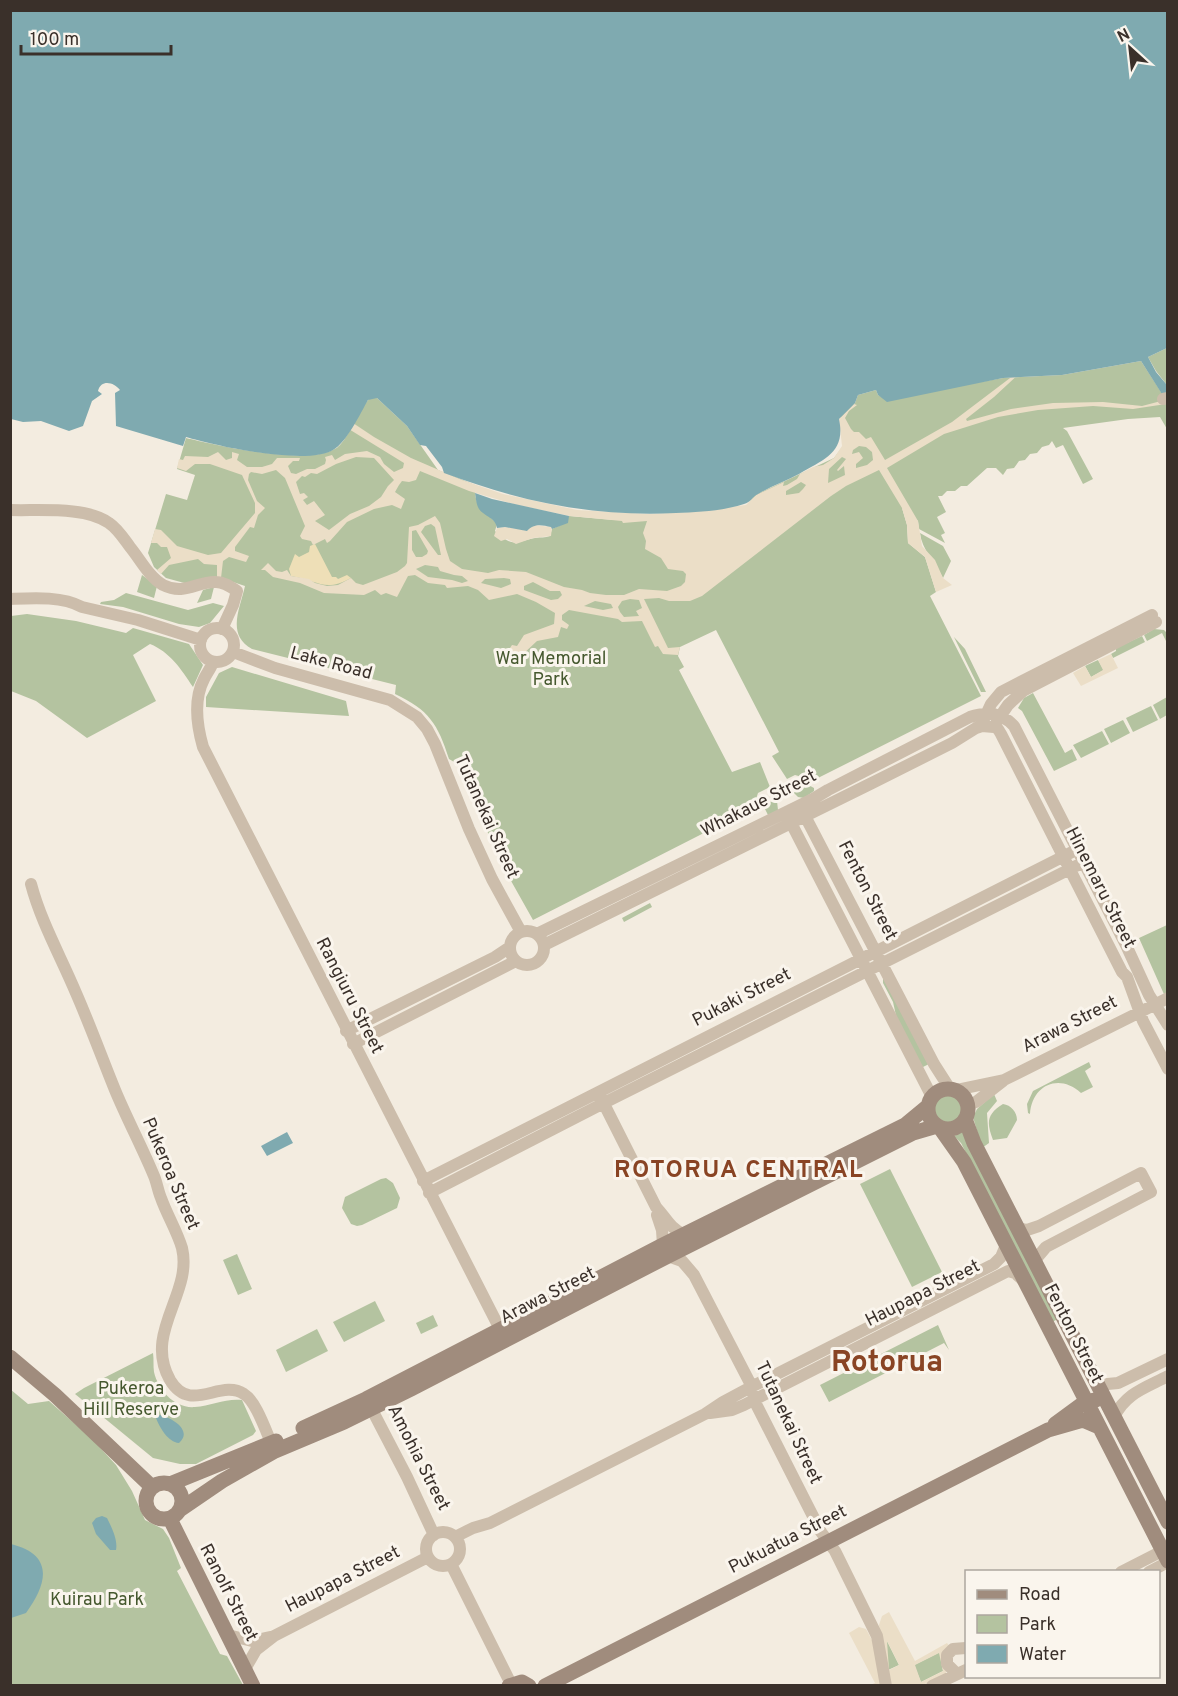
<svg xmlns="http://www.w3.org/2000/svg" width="1178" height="1696" font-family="Overpass,sans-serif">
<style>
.green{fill:#b4c3a0}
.sand{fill:#eedfb7}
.plaza{fill:#ebdec7;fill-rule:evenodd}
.water{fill:#7faab0}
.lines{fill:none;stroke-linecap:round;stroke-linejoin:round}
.street{stroke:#ccbdab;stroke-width:12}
.secondary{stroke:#a08c7d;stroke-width:15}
.labels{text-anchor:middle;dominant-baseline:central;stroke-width:6;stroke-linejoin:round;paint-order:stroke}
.park-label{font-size:18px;fill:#45582e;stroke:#faf5ed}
.street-label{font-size:18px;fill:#3a302a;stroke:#faf5ed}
.district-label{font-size:24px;font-weight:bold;letter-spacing:1.5px;fill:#894424;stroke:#faf5ed}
.town-label{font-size:30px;font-weight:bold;fill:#894424;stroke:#faf5ed}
</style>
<rect width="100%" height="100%" fill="#f3ece0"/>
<path class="green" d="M1167,348V385L1156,371L1148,357Z
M1141,361L1161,392L1167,391V429L1160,417L1128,419L1063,428L1067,431L1093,479L1083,484L1063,445L1056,448L1052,441L1049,445L1042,447L1037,453L1030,454L1025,460L1019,461L1014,468L1007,469L1003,475L996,468H987L967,486H961L955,491H947L942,496H938L946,512L937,517L945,533L941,535L945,543L919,529L918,521L902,508L907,525L908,543L925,557L936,592L930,596L981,696L812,781L805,776L802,777L795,775L787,779L772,756L779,752L716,630L680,647L678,656L684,667L679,670L732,772L760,762L770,787L758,793L753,808L533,920L506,872L483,822L461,766L449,759C438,724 429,710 395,694L396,685L252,649C226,634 240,609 245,586L221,578L188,584L166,578L154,567L148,553L166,494L187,500L195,475L177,469L186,438C215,445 318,469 340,445C352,432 357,411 370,398H377L407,426L438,470L475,485C474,510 484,509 497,524L495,531C513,548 515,542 535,538C541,537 545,538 550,536L552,529L561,525L569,516L614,520L735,514L748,504L755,495L834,458L843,446V431L840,419L842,414L855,403L858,395L876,390L878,395L885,399L1003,378L1062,375Z
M920,533L943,546L951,561L943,578C935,562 922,550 920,533Z
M142,575L157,586L154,598L137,592Z
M214,587L211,599L197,603L203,590Z
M126,593L188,610L213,603L224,606L210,623L199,627L179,624L123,607L100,604L101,602L114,600Z
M27,614L76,621L126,633L133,628L189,644L203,665L193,687C181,669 170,652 150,644L133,655L156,701L87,738L36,701L11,691V616Z
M1154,629L1164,630L1167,633V643L1162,633L1147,641L1144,635Z
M1142,636L1145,642L1113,658L1111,654L1116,651V648Z
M954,637L965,649L986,692H981Z
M1098,660L1104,670L1091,677L1085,666Z
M232,667L346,701L349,716L206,707V697L219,673Z
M1033,693L1065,753L1072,749L1077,760L1054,771L1022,711L1018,708L1024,698Z
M1167,697V715L1160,719L1153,705Z
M1151,706L1158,720L1133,732L1126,718Z
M1123,720L1130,733L1111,743L1104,729Z
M1102,731L1109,744L1081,758L1073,745Z
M801,781L814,788V791L804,798L798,797L794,793Z
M777,801L778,810L769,817L762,803Z
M650,903L652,907L624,922L622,918Z
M1167,925V1001L1139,938Z
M883,973L929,1064L921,1068L897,1020L893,1002L883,983Z
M1089,1062L1091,1067L1085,1071L1093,1087L1081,1093C1059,1073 1032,1085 1030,1114L1028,1113L1027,1104L1033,1091Z
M932 1108a15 15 0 1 1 30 0a15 15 0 1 1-30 0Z
M994,1094L997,1101L987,1113L989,1143L982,1148L973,1117L977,1109Z
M1003,1104C1011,1105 1017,1112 1017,1120L1007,1138L993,1140C986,1122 987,1114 1003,1104Z
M965,1130L1058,1319L1052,1322L961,1143L954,1136Z
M890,1169L942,1272L912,1287L860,1184Z
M386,1178L393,1183L400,1198L397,1208L362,1225L357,1226L351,1224L342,1208L345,1197L381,1179Z
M237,1254L252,1289L238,1295L223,1260Z
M375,1301L385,1321L344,1342L333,1322Z
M433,1315L438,1326L421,1334L416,1323Z
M938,1325L949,1350L944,1343L829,1402L820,1385Z
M317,1329L328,1351L286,1372L276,1350Z
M153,1353C154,1359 153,1366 154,1372C158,1390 175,1409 195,1407C211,1406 226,1398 242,1400L256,1431L253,1435L196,1464H180L153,1458L75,1394L84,1388Z
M10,1389L28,1404L49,1401L92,1439L116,1465L132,1491L145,1520L163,1529L169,1538L181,1568L177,1571L220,1654L227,1656L243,1685H11Z
M886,1639L899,1665L888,1670Z
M940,1652L943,1671L921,1682L914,1665Z"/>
<path class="sand" d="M315,544L332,577H336L338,579L347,575L351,578C324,593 318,580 291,576L289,569L295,554L299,557L309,552L310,546Z"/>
<path class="plaza" d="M1034,360L994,397L966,419L967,421L1011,409L1053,403L1103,402L1142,406L1161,401L1166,404L1133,409L1093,406L1038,410L998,417L944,434L887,468L918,521L922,546L935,560L943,578L952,585L936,592L925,557L908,543L907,525L902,508L879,470L846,486L831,496L702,596L690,601H669L659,598L644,599L668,648L680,647L678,655L663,654L658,646L655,647L642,621L622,622L618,619L569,610L562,615V620L569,625L567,629L561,627L558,637L537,641L521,656L504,662L502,660L512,645L517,646L524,635L554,624L555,613L536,602L517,594L489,600L478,590L468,586L447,588L445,585L428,583L415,575L408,576L397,597L386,593L381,595L375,590L364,595L324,593L300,583L273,577L265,570H261L268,563L276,571L282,572L287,570L291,576L309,579L315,583L327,586L338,585L351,578L356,583L363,585L397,572L405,566L407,563L409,527L418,525L435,516L440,523L446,549L450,561L462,569L488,573L499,570L526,572L564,587L582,590L590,593L606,595H624L639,589L667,591L681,586L685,582L686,574L683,571L668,569L661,558L645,549L646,541L643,533L647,521L623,523L622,521L570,516L517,505L469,491L420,471L416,480L409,482L402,481L399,485L395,492L405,499L401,509L392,505L374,509L347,522L330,541L327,543L325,539L313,545L311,541L302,539L300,536L305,526L285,478L276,470L262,474L251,472L249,474L248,480L257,501L265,508L258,515L254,528L250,527L235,547V551L249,556L246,562L229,557L223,561L221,578L217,577V565L204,564L198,559L169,565L161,574L157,570L171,558L167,547H161L157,543H151L155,529L161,530L177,546L208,555L221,553L255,513V503L242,475L210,464H195L186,471L177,468L179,459L183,460L185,456L208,457L218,452L226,460L232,458V452L239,454L237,460L247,467H262L272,464L277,458H300L299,461H293L288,466L291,473L296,474L307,469H315L325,464L326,460L325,457L332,455L335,460L345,454L367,451L380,457L384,464L394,472L403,468L404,463L339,423L329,407L374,437L411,458L462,480L503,494L577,510L649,514L690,512L746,505L756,495L784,482L783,486L787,485L797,479L800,474L813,467L823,465L834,458L842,446L839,419L854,404L857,405L849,411L845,418L851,429L854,432H859L866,439L871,437L885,460L952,422ZM859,446L866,447L872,452L873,460L867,465L856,468V464L863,458L859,452L852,454L853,450ZM356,457L374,458L394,480L388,486L381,497L369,506L350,514L329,530L315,521L325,515L314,501L307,505L303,500L308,497L304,493L300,494L296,482L302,476L305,477L311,473L317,474L336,464ZM842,457L846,459L837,470L838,471L844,466L845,475L828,483L829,469ZM801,482L806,485L803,489L799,493L786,495V491ZM431,524L435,527L441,555H438L421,532L425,526ZM416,530L428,551L427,554L422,557H416L412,550V531ZM425,565L438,567L440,571L454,575L462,576L468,581L462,583L452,580L428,577L416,569ZM504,578L510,579L511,584L501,588L481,583L485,579ZM533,582L550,591H560L562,595L558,599L551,600L524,590V586ZM630,599L639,600L642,608L636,611L639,616L624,617L620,612L618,607L622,601ZM595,601L611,604L613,608L603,610L584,606Z
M533,525L552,527L551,536L533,538L516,544L507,539L501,541L494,536L497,528L505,527L520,529Z
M1111,654L1118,668L1081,686L1073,673L1085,666L1091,677L1103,670L1098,660Z
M889,1612L915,1661L947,1643L950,1647L946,1673L944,1675L923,1685H892L888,1677L879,1625L882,1616ZM887,1641L899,1665L889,1670ZM939,1653L943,1671L921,1682L915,1665Z
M859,1627L866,1629L873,1642L882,1685H870L875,1683L849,1633Z"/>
<path class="water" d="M10,11H1167V348L1148,357L1156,372L1167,385V402L1141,361L1062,375L1003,378L887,402L878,395L876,390L858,395L855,403L839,419C846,452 825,459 799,474C786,481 771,486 758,494C753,496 750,503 744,504C723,511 698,512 676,513C593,517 522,502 444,473L442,467L426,446L420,445L407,426L377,398L368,400C360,414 347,442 333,450C307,466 216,446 186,437L183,446L116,426L115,393L120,390C114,382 101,379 98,391L102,394L92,401L83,426L69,431L41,421L23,422L11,419Z
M475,493L492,499L569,516L568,523L552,529L551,527C542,525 534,523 527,531L505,527L497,528C495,517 485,517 479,509C476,504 476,498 475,493Z
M287,1132L293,1143L267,1156L261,1146Z
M160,1415C173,1418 193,1431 179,1443C168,1442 160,1428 156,1418Z
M102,1516L107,1518C112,1528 118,1540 116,1550H110L96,1534L92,1523L96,1518Z
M11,1544C55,1555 47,1584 26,1613L11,1618Z"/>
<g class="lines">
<path class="street" d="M1163,399L1168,398
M10,510C38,511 86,506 109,523C118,529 124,539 130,547C140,559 149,577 163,585C185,596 197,581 216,582C224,582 231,587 237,591L233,605L222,629
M10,599C33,598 62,596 82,607L138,620L201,640
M200 645a17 17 0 1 1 34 0a17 17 0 1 1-34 0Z
M233,652L275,668L390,700L417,717L427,729L435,744L469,829L492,879L521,932
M213,662C211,668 207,673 204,679C193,700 197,726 203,747L504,1337
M984,719L991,704L1001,692L1152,615
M997,721L1008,705L1023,691L1156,622
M994,727L998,729L1001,734L1122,972L1127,977L1143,1021L1168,1069
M801,810L805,816L934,1064L950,1089
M787,815L932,1097
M31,884C41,922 61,957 76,993C90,1025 102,1058 115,1090C127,1119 142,1147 154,1176C157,1183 158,1191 161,1198C167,1215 177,1231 182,1248C193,1294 143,1332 170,1380C191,1415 220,1378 244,1394C257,1402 267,1435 274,1449
M510 948a17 17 0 1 1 34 0a17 17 0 1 1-34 0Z
M537,934L813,799L828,790L970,717C987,711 1002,713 1014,726L1126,945L1149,995L1168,1025
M544,945L872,783L952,743L976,728L982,726L994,727
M346,1031L495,957L510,947
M353,1044L516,961
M956,1090L1004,1080L1168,998
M600,1096L656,1207C668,1220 668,1226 684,1235
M968,1105L976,1102L1003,1081
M423,1181L1078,849
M429,1193L604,1103L1084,862
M657,1215L662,1230L663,1245
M1018,1228L1027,1230L1039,1226L1141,1173L1151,1192L1046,1247L1035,1260
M668,1256L682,1261L694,1275L750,1383L756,1404L821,1532L835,1551L877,1636L886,1686
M1097,1385L1118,1383L1168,1359
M368,1402L407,1477L434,1535
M710,1413L732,1410L744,1405L1008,1271L1015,1273L1024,1281
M1114,1417C1126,1393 1145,1388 1168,1376
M426 1549a17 17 0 1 1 34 0a17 17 0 1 1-34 0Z
M455,1537L473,1528L490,1523L705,1414L723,1402L751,1387L994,1264L1001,1257L1006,1245
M451,1564L511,1684
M1121,1572L1168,1548
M1149,1572L1168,1562
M228,1635L252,1641L270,1637
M245,1669L256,1650L274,1636L428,1557
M956,1673L947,1664V1655L953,1649L966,1648
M932,1686L966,1670"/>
<path class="secondary" d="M928 1109a20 20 0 1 1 40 0a20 20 0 1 1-40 0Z
M965,1119L974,1143L1168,1522
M940,1128L964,1162L1168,1561
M10,1357L55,1395L152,1487
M1055,1424L1085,1402L1096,1400
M303,1428L366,1399L663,1245L905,1125L928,1106
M146 1501a18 18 0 1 1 36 0a18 18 0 1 1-36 0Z
M170,1484L276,1441
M181,1509L222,1481L275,1451L344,1422L411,1389L668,1256L913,1133L937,1126
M170,1519L253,1686
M509,1686L522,1682L529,1686
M545,1686L1048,1430L1083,1420L1097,1426"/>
</g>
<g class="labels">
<g class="park-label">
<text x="551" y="659">War Memorial<tspan x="551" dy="21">Park</tspan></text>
<text x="131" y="1389">Pukeroa<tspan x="131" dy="21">Hill Reserve</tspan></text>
<text x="97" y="1600">Kuirau Park</text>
</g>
<g class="street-label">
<text transform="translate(331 664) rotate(15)">Lake Road</text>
<text transform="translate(759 804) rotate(-27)">Whakaue Street</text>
<text transform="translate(486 817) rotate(66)">Tutanekai Street</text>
<text transform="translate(1100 888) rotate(63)">Hinemaru Street</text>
<text transform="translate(867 891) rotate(63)">Fenton Street</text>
<text transform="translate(349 996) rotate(63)">Rangiuru Street</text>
<text transform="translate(742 998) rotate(-27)">Pukaki Street</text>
<text transform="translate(1070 1025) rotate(-27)">Arawa Street</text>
<text transform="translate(170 1174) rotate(67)">Pukeroa Street</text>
<text transform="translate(923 1294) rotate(-27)">Haupapa Street</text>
<text transform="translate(548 1296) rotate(-27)">Arawa Street</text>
<text transform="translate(1073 1334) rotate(63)">Fenton Street</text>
<text transform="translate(788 1423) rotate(65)">Tutanekai Street</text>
<text transform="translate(418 1458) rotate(63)">Amohia Street</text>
<text transform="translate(788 1540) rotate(-27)">Pukuatua Street</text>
<text transform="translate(343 1580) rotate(-27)">Haupapa Street</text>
<text transform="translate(228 1593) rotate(63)">Ranolf Street</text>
</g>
<g class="district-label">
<text x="739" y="1171">ROTORUA CENTRAL</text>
</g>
<g class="town-label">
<text x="887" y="1363">Rotorua</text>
</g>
</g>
<rect width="1178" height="1696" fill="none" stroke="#3a302a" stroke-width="24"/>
<rect x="965" y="1570" width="195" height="108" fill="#faf5ed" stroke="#ada69f" stroke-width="1.5"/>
<rect x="977" y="1590" width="30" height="9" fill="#a08c7d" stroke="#ada69f" stroke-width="1.5"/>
<text x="1019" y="1600" font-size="18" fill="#3a302a">Road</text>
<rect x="977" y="1615" width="30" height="18" fill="#b4c3a0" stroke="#ada69f" stroke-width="1.5"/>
<text x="1019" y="1630" font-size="18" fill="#3a302a">Park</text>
<rect x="977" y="1645" width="30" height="18" fill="#7faab0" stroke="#ada69f" stroke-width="1.5"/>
<text x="1019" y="1660" font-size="18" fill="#3a302a">Water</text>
<g transform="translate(1130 48) rotate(333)" stroke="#faf5ed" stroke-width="4.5" paint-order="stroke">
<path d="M0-4.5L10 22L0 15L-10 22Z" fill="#3a302a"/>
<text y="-9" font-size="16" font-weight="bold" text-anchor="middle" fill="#3a302a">N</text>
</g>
<path d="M21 45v9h150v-9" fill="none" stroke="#3a302a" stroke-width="3"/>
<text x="30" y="45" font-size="18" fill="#3a302a" stroke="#faf5ed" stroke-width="4.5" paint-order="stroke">100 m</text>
</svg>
